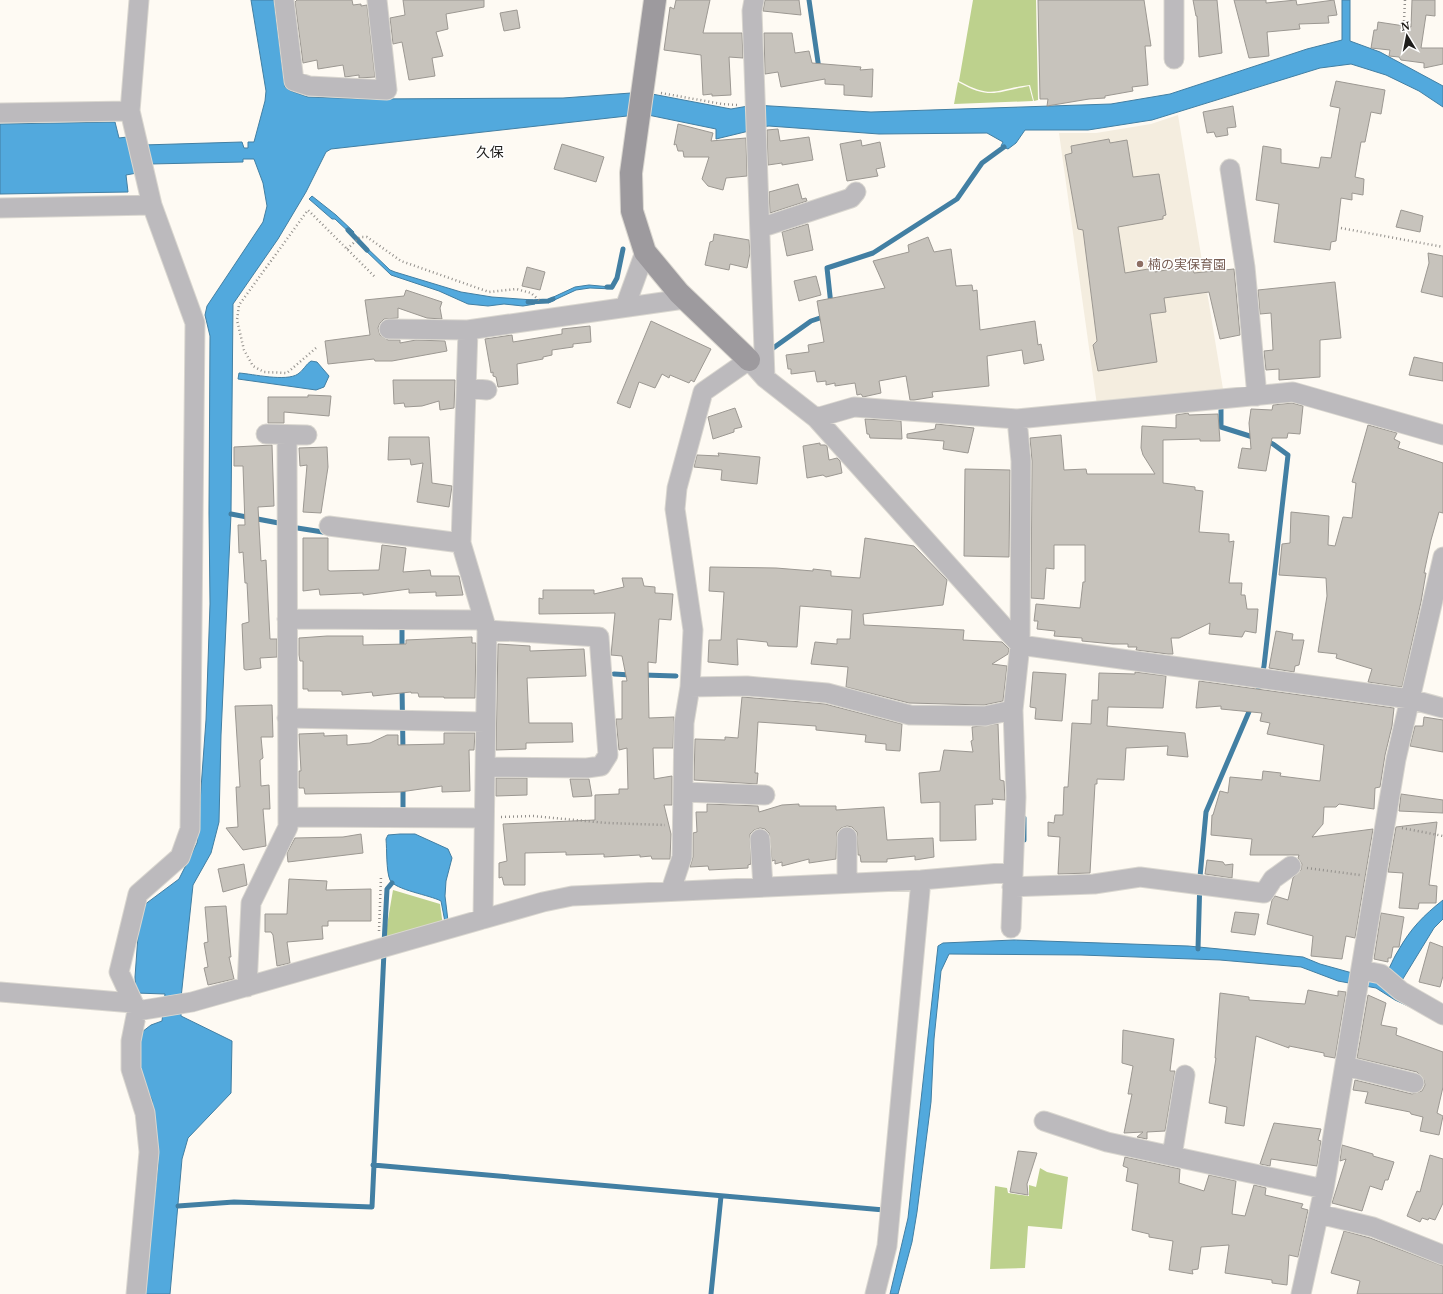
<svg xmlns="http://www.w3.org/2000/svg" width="1443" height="1294" font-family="'Noto Serif','Noto Sans JP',serif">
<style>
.built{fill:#f4eddf}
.green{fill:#bdd18d}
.water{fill:#52a9dd;stroke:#427fa3}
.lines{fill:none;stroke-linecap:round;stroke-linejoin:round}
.stream{stroke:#427fa3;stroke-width:5}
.building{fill:#c7c3bc;stroke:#9c9892}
.street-casing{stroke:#dad7d0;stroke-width:21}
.secondary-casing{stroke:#dad7d0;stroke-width:24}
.path{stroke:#928f8b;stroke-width:2.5;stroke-dasharray:1 3;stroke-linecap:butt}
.street{stroke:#bcbabd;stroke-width:19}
.secondary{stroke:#9d9a9e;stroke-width:22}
.education-dot{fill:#8d6e63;stroke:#fff;stroke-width:1.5}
.labels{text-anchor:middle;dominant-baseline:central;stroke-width:3;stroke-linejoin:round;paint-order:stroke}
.education-label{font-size:13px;fill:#785e54;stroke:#fff;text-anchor:start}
.neighbourhood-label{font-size:14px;fill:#1e1d1b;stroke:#fff}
</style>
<rect width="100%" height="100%" fill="#fefaf3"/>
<path class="built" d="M1178,115L1224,395L1097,405L1059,133H1096L1151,124Z"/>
<path class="green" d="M973,0H1036L1038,100L1034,101L1030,85C995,89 994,100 959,81Z
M958,82C990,100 997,92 1029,86L1033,101L954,104Z
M393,890L440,904L443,926L387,942L385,937Z
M1040,1168L1047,1172L1068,1177L1062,1229L1028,1226L1025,1268L990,1269L995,1186L1007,1188L1008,1193L1029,1196V1185L1036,1187Z"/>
<path class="water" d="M251,0H274L285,87L291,91L308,97L367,99L563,98L631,93L652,94L731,109L754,105L871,112L1111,104L1170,94L1307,49L1342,40V0H1350V41L1380,52L1443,86V107L1419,91L1386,75L1351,64L1320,68L1152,120L1088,130H1025L1016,143L1008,149L1001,146L1003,142L987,133L879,134L769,126L751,128L749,131L716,139V129L648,115L627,116L331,149L326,152L306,192L278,239L233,304L231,514L221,735L219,822L211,853L193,885L181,998V1016L232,1041L231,1093L188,1138L182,1159L170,1294H143L158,1165L152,1100L138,1069L135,1056L142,1032L151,1025L162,1021L165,994L136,993L135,977L140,908L179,879L197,843L206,720L210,604L209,513L210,336L205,315L207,306L263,222L267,206L263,183L254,159H243V162L150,164L137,173L126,175L128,192L0,194V124L115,122L119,138L127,137L143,145L242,142L244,148H248V142H254L265,101L266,91Z
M312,196L336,215L354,232L352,235L335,219H332L309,199Z
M364,245L390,270L395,272L461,292L492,297L533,300L535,304L523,306L504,304L488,306L468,304L439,291L391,275L362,247Z
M589,285L611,287L613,289L590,288L576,290L548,303L547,300L575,287Z
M311,361L317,362L329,376L324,387L316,390L238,379L239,373C253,374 286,382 298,374C303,371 306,364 311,361Z
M400,834H415L448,849L452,858L446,881L445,896L448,921L445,922L441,901C430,895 395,890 390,880C386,871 387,849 386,839L388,835Z
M1443,900V919L1434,928L1401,982L1443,1022L1395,1000L1376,988L1338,981L1301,967L1220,960L1081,955L949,954L941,971L934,1039L931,1102L917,1212L912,1242L898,1294H890L908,1218L938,946L943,943L1014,940L1188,946L1303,957L1320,964L1381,981C1390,970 1391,962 1398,951C1411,928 1423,916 1443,900Z"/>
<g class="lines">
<path class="stream" d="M809,0L819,69
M348,230L367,250
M607,287H612L617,278L623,249
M528,302L548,301L553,299
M831,305L827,268L873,253L957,199L982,163L1004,147
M769,351L811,321L826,316
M1221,406V427L1256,438
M231,514L284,524
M291,527L329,533
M402,630V649
M614,674L631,675
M643,675L676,676
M402,687L403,751
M1257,694L1264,666L1288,455L1273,444L1266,441
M403,808V785
M1024,840V818
M384,944L387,889L392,883
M1198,949L1200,877L1206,812L1251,707
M373,1165L884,1210
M178,1206L234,1202L372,1207L384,952
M711,1294L721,1196"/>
</g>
<path class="building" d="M297,0H352L353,5L361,4V6L367,5L375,77L359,78V75L345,77L343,65L318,69L317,60L303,63L295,2Z
M403,0H484V7L446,14L448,29L436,32L443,56L432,58L435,76L409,80L402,42L393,44L390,18L405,15Z
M676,0H710L703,33H742L743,58L729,57L731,95L712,96V94L703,95L701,55L664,50L670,7L674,9Z
M765,0H799L801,15L763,11Z
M1038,0H1144L1151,46H1145L1148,85L1132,87L1133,91L1105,96V98L1089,99L1047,106L1048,99H1040Z
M1193,0H1217L1222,53L1199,57L1197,16H1196Z
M1234,0H1266V3L1296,0L1297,5L1334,0L1337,15L1328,16L1329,23L1299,24L1300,29L1267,32L1269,56L1249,58Z
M1412,0H1435V16L1426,15L1421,48H1443V64L1424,68V63L1401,60L1399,57L1389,56L1390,50L1371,48L1374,30H1377L1378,22L1411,27Z
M517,10L520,28L504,31L500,13Z
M764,33H792L795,53L809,51L812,63L861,67L860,70L873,69L872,97L844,95V85L825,84V79L781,87L778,72L765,74Z
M1336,81L1385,90L1381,114L1371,112L1365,142H1361L1355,177L1364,179L1363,195L1352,193V200L1341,198L1336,241L1331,242L1330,250L1274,242L1279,204L1256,200L1263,146L1281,149V163L1319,168L1321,157L1331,158L1340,108L1330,106Z
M1233,106L1236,127L1227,128L1228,135L1216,137L1214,132L1207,133L1203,112Z
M678,124L713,133L711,141L746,138L747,176L726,178L723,190L708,186L702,179L709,157H684L683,151H678L676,144L674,145Z
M778,129L780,141L809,137L813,160L782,165V163L768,165L767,130Z
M1109,139L1110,143L1127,140L1133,177L1159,174L1166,215L1163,216V219L1118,227L1125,273L1154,268L1155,272L1192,265L1194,273L1234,269L1240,335L1220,339L1209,292L1164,298L1166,312L1150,314L1157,362L1098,371L1093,345L1097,341L1083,230L1078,229L1065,155L1072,153L1071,146Z
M861,140L862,146L880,142L885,167L876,169L878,176L847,181L840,144Z
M562,144L604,157L596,182L554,169Z
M798,184L802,199L806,198L807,201L770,213L769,192Z
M1401,210L1423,216L1420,232L1396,227Z
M808,224L813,250L787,256L782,232Z
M714,234L749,240L750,253L747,268L730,264L729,270L705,265L710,242L713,241Z
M928,237L934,252L951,249L956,286L972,285L973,291L977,290L980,330L1035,321L1038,345L1041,344L1044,360L1024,364L1022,350L987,356L989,386L932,392L933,397L914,400H910L906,376L879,381L881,393L863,397L861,394L857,395L855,383L835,386V383L826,385V381L817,382L815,371L791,374V369H788L786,355L809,352L808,345L824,342L817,301L885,288L873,261L909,252L908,245Z
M1428,253L1443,256V297L1421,292L1429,263Z
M527,267L545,272L540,290L522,286Z
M816,276L821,295L799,301L794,281Z
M1335,282L1341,338L1320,340V377L1279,380V369L1266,370L1264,351L1273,350L1271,313L1260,314L1258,290Z
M406,290L442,302L440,308L442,319L427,318L398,308V318L384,319L380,323L378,328L380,335L388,340H400V343L416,340L445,341L447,351L392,361H375L374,359L328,364L325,341L370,335L365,300L404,296Z
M651,321L711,349L694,382L691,380L689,383L670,375L669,378L662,374L655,388L639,382L630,408L617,403Z
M590,326L591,342L573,344V347L552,350V355L543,357V359L517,364L518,384L498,387L496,377L493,376V372L491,373L485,339L512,335L513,342L562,334V329Z
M1414,357L1443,363V381L1409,375Z
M393,380H455L454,408L440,410L439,401L422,406L405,407L404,403L394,404Z
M308,395L331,396L329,416L284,412V423H268V397H308Z
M1292,403L1303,406L1300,434L1288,433L1287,438H1272L1266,471L1238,468L1242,448L1251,449L1249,423L1251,409L1272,410L1273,405Z
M735,408L742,427L734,429V432L713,439L708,417Z
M1188,413L1189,415L1218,414L1220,441H1200V439L1163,440V483L1195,487V490L1203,491L1199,532L1229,534V542L1234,541L1229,583H1242L1241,595H1245L1247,609H1258L1256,633L1245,631L1242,637L1209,634L1210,623L1179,638H1171L1173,654H1168L1136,650L1137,647H1128V644H1113L1082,641V638L1054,636L1055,631L1037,629L1038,621H1034L1036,604L1080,608L1083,582H1085V545H1054V569L1046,568L1044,599L1031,598L1032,461L1030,438L1061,435L1064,470L1086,469L1087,474H1155L1143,455L1141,448L1142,426L1176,428V415Z
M865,419L901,421L902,439L870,438L869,434H867Z
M936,424L974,428L968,453L943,449L944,441L907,438V434L935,429Z
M1368,425L1397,433L1394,439L1400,442L1398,448L1443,463V513L1439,512L1431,540L1424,573H1426L1421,602L1402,687L1368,682L1372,669L1336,658L1337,654L1318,652L1327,596L1326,578L1279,575L1282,544L1290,543L1291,512L1329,516L1328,545L1335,546L1343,517L1352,518L1356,483L1352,482Z
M389,437H429L432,483L452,486L449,507L417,502L423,463L411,465L410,459L388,460Z
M820,443V445H825L827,446L829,460L837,458L840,461L842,473L826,477L823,475L807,478L803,446Z
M272,445L274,506L258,507L261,561L266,560L270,639H277V657L260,658L261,668L246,670L244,669L242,624L249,622L247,583H245L243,552L239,553L238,525H245L243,466H234V447Z
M327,447L328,467L321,513L303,512L307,465L300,466L299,448Z
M718,453L760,457L757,484L721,480L722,470L694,467L697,455L719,456Z
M965,469L1010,470L1009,557L964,556Z
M303,538H328V570L330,571L379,570L382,545L406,548L403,572L430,570L431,576H459L463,595L436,596V592L409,593V589L363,595V593L320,595L319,589L303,591Z
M865,538L914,546L947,580L943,605L863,614L864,625L964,630L963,640L1002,642L1009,649L1008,654L992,664L1007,666L1003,701L984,705L909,703L846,687L848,667L811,664L815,642L837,644V639H850L852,610L800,606L797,647L768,646L767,642L737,639L738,665L708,662L709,640H721L724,592L709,591L710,567L776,568L813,571V569L831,571V576L860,578Z
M622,578H642L644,586L655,587V593L673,594L671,620L659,619L656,663L648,662L649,718L674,717L673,748H653L654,779L672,776V805H664L671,834L670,859H652L651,856L640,857V855L604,857V854L566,855V852L525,853V885H504L502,877L499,878V863L507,861L503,824L595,820V795L619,794V789H628L627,748L619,750L616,719H622V681H627L622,656L611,655L615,613L539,614V598L543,599V590H594V594L624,587Z
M1276,631L1293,634L1292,640H1304L1299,665L1295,666L1294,672L1269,668Z
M327,636H363V645L406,644V640L472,637V643H476L475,698H444V697H419L418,693H411V692L373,696L372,692L342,695V692L340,691H308V689H303V661H300L299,655V638Z
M498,644L530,646V651L584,649L586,676L527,678L529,723H572L573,742L526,743V749L496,750Z
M1033,672L1066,674L1062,721L1035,719L1036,708L1030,707Z
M1135,672L1166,676L1163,708L1108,707L1107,726L1185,733L1188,757L1167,755L1168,746L1126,748L1124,780L1097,779V784H1095L1090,873L1058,874L1060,837L1048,836V822L1054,823L1055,815H1063L1064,787H1068L1072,723L1091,724L1092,700H1098L1099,673L1135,674Z
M1199,681L1394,708L1392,726L1385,755L1380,787L1375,788L1374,809L1339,804L1336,807H1324L1323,824L1312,837L1373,829L1355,938L1346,936L1342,959L1311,956L1313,936L1267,924L1272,900L1275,896L1288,900L1293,878L1301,870L1302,864L1298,858L1299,855H1250L1252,839L1211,835L1212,815H1213L1220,791L1228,793L1230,777L1262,780L1263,771L1281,773L1280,776L1320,781L1324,745L1267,734L1270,723L1260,721L1262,713L1221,709V706L1196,708Z
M742,697L825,704L902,724L900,751L886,750V744L865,742L866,735L816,730V726L758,722L755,773H758L757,784L694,780L695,739L725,740V737L738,738Z
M272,705L273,737H261L263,758L260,760L261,786L269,785L270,809H263L266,846L243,850L226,828L238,827L236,787H240L235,706Z
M1424,717L1443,720V752L1410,746L1415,726H1423Z
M998,724L1000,780L1004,781L1005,800L992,799L993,804L975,805L976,840L940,841V802L921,803L919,773L940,771L944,750L973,752L971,741L973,740L972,727Z
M324,733V736L347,735V745L370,743L387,735H398V745L444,744V733H475L474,750H469L470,791L442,792V786L400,792L305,794L304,788H299V771H301L299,734Z
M496,778H527V795L496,796Z
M570,779H589L592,796L573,797Z
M1401,794L1443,800V813L1399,811Z
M707,804L758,806L759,812L782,805L799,804V806H836V810L884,807L887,840L933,838L934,857L915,860V856L887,859V862H861L860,855H858L857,832L852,827L847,826L841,828L837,832L836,859L809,863V859L782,866V862L775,864V860L772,861L769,833L765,829L760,828L754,830L750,834L751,864L748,865V868L709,870L708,866L690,867L693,857V833L697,832L696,812H707Z
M1437,822L1429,885L1437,886L1436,903H1419L1418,909L1399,908L1403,873L1388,872L1396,827Z
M361,834L363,853L288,862L287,853L295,838L343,837Z
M1207,860L1223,862L1225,865L1233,864L1232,878L1205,874Z
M244,864L247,885L223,892L218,869Z
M289,879L327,881L326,890L371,889V921H328V926H322L323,939L287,942L290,963L277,966L273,935L271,932H265V914H287Z
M226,906L231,957H229L234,979L208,985L204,968L208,967L204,943L208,942L205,907Z
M1235,912L1259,914L1255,935L1231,932Z
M1381,913L1404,917L1399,947H1393L1391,958H1388V962L1374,959Z
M1430,942L1443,947V976L1440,987L1419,982Z
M1308,990L1338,996V991L1346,992L1335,1058L1324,1056V1053L1289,1046V1048L1256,1036L1244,1126L1225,1123L1227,1107L1209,1103L1216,1058H1215L1220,993L1249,997V1000L1305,1004Z
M1368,995L1386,1003L1381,1025L1397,1028L1396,1035L1443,1052V1087L1437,1113L1443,1116L1439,1135L1420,1131L1423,1117L1411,1114L1410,1112L1365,1103L1368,1092L1353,1090L1355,1080L1412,1094L1422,1091L1425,1085L1424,1080L1417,1072L1357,1058Z
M1123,1030L1174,1039L1170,1071H1175L1165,1131L1147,1132V1139L1137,1137L1143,1132L1124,1133L1132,1094H1128L1133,1066L1122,1063Z
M1274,1123L1321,1129L1318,1140L1321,1141L1317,1166L1271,1159L1270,1166L1260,1164Z
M1342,1145L1373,1154V1156L1394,1162L1388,1180H1385L1382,1190L1370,1186L1362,1211L1332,1203L1346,1159L1340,1161Z
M1018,1151L1037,1153L1027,1184L1028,1195L1010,1192Z
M1430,1155L1443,1159V1203L1435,1220L1429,1218L1428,1220L1422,1218L1420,1222L1407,1216L1417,1191L1420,1192Z
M1125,1157L1180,1169L1179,1183L1204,1191L1209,1175L1236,1181L1232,1214L1245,1216L1254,1185L1266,1188L1265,1195L1303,1204L1301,1208L1308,1210L1298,1257L1289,1255L1287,1285L1272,1283V1280L1225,1273L1229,1245L1201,1247L1198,1269L1192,1270L1193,1274L1169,1270L1173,1241L1149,1237V1234L1132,1230L1138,1184L1126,1181L1128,1168L1123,1166Z
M1344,1231L1370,1238L1443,1266V1294H1357L1360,1281L1331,1273Z"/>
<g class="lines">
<g class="street-casing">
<path id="street" d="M284,0L294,81L309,86L387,90L377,0
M754,0L752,11L765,378
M1174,0V59
M0,113L130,111
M1230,169L1245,267L1257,396
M0,208L152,205
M760,228L851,198L856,192
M625,307L645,252
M389,329L468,330
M466,388L487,390
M816,418L854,407L1017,419L1293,392L1443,435
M266,434L307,435
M329,526L461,543
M287,619L483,620
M690,687L747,686L827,693L910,715L985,716L1013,710
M287,718L485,722
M485,767L587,768L601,766L608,755L599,637L487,630
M683,792L765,795
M288,817L484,818
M847,837V883
M760,839L763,886
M1012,887L1094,884L1140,877L1264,893L1273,879L1291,866
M671,890L682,857L684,723L690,687L693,630L675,509L677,488L703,392L749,360L765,378L816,418L1020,645L1410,699L1443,708
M483,919L487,630L461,543L468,330L684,299
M1011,928L1016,797L1013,710L1020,645L1021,461L1017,419
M1361,970L1381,974L1401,991L1443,1015
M247,987L251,903L288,827L287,435
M0,992L133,1003
M137,1011L192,1002L543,902L572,896L921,880L1012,872
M1345,1066L1414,1083
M1044,1121L1107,1142L1324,1189
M1172,1156L1185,1075
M1319,1214L1373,1227L1443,1255
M136,1294L149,1152L145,1113L131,1069V1041L137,1011L119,972L138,894L180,857L190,829L195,323L152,205L130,111L139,0
M875,1294L887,1246L921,880
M1301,1294L1324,1189L1396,759L1443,557"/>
</g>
<g class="secondary-casing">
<path id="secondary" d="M655,0L631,173L632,211L645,252L679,293L749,360"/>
</g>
<path class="path" d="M1404,21L1405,0
M661,93L722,104L738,105
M1341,228L1443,247
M347,249L360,237H367L401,261L489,292L516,289L531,293L540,301
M316,348L287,373L264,372L253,366L244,350L237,320L239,305L308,210L376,278
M501,817L533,816L607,823L665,825
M1402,828L1443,836
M1307,868L1360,875
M379,931L381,877"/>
<use href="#street" class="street"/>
<use href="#secondary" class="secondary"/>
</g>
<circle class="education-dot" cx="1140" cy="264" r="4"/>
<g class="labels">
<g class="education-label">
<text x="1148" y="264">楠の実保育園</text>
</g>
<g class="neighbourhood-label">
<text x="490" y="151">久保</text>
</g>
</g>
<g transform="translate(1407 36) rotate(350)" stroke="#ffffff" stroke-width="3" paint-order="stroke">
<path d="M0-3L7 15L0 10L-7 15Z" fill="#1e1d1b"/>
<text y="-6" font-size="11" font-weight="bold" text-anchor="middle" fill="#1e1d1b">N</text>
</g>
</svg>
